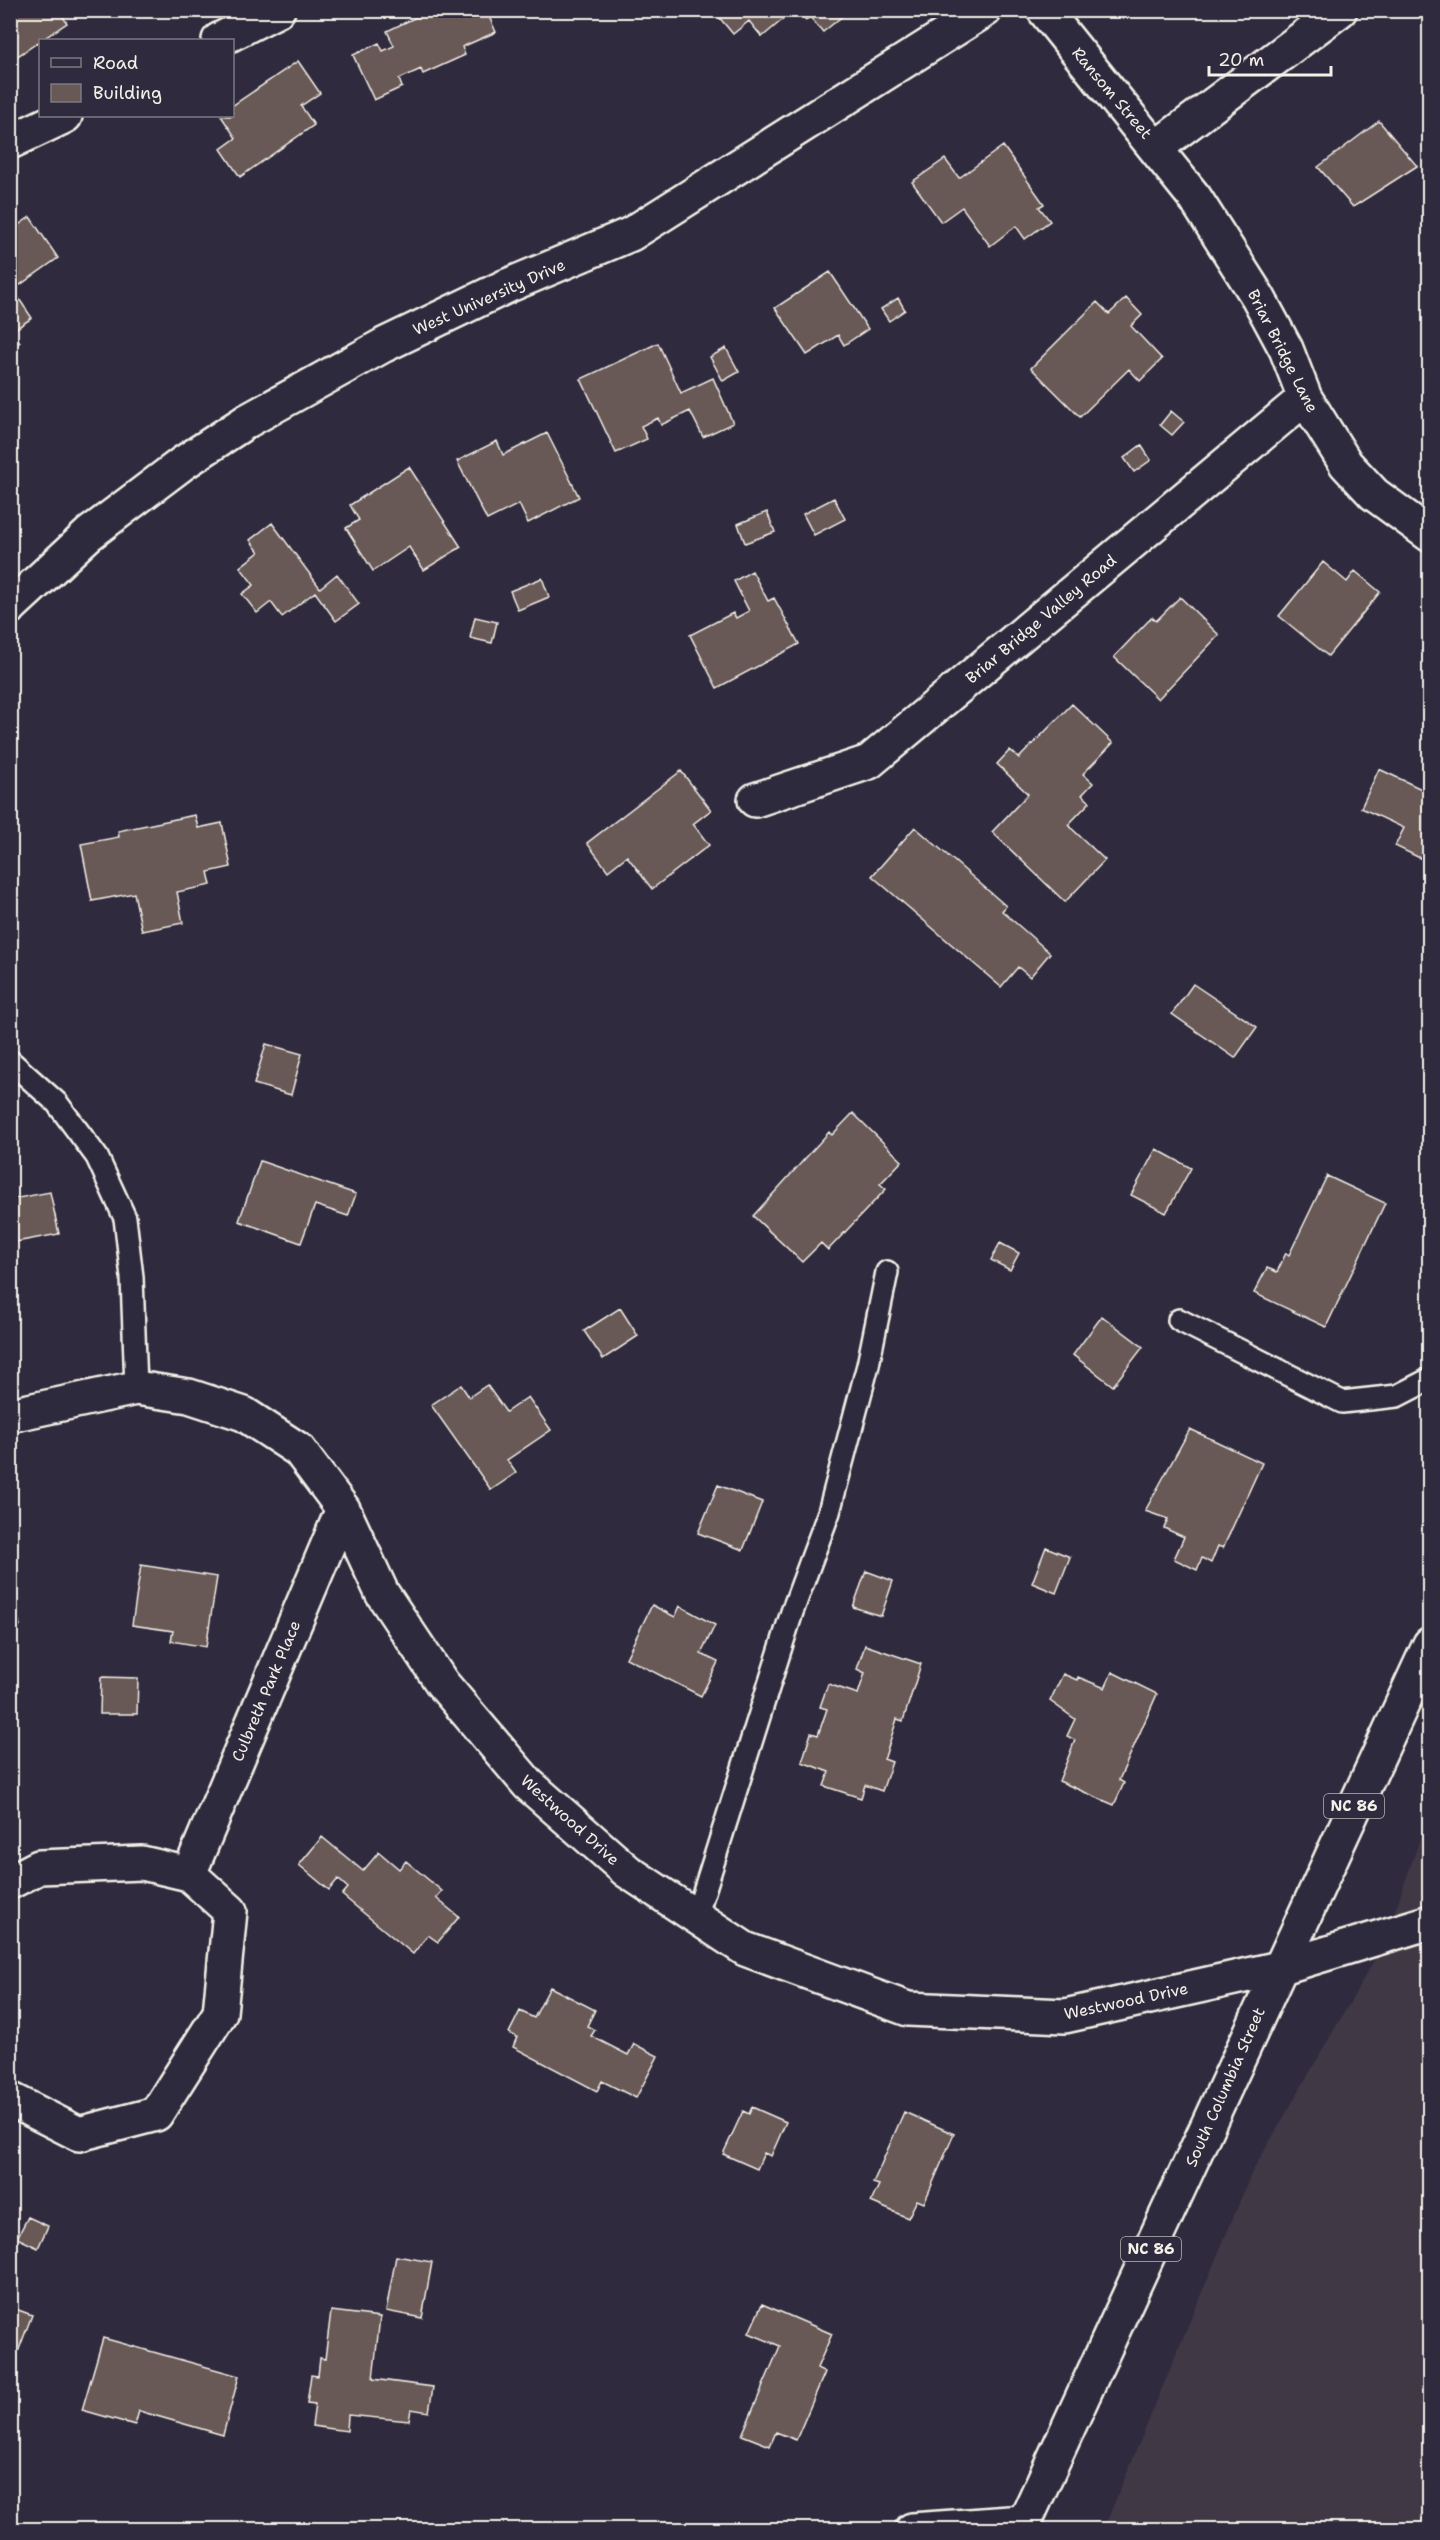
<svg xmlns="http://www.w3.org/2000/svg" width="1440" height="2540" font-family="'Shantell Sans',sans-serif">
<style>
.built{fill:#403844}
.building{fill:#685856;stroke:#f4f1e8;stroke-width:1.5}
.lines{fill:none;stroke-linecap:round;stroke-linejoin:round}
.service-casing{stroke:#f4f1e8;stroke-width:26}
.minor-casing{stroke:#f4f1e8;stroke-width:38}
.primary-casing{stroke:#f4f1e8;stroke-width:38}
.service{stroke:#2f2a3d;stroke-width:21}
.minor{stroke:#2f2a3d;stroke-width:33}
.primary{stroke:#2f2a3d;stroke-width:33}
.labels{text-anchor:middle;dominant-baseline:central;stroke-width:6;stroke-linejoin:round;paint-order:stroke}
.shield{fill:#2f2a3d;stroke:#b9b5b5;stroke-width:1.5}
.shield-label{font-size:15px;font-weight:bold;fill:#f4f1e8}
.street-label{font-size:16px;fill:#f4f1e8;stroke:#2f2a3d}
</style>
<rect width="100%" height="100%" fill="#2f2a3d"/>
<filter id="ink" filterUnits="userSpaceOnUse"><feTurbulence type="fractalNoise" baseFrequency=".0167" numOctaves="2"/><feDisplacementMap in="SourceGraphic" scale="12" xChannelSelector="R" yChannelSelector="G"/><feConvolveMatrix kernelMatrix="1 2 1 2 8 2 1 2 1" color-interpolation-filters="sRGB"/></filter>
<g filter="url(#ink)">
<path class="built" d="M1429,1800V2529L1103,2530L1252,2172L1383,1945L1423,1830Z"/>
<path class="building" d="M15,10H59L67,23L10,61V14Z
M431,10H486L496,32L462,47L465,55L423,74L421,69L399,79L402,87L374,100L353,55L379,43L383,51L394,46L387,31Z
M713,10H794L762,37L749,21L733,34Z
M798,10H850L823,32L810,17L806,20Z
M298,61L320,93L301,106L314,125L240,177L221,149L236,138L221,116H232V106Z
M1379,121L1417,166L1353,207L1318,167Z
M1003,146L1044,204L1039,207L1050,221L1025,239L1016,226L990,246L962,207L941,222L912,182L945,159L959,178Z
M30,217L58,258L13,290L32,318L12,331L20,342L10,349V231Z
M830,272L868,329L844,345L838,335L807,355L775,308Z
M898,298L905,310L889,321L881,309Z
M1126,298L1142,315L1131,326L1162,359L1140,381L1129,369L1080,417L1031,368L1097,302L1109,314Z
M658,343L681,393L713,378L733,423L703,437L690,411L661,425L658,418L641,426L647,439L616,453L581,379Z
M726,348L739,372L723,381L710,357Z
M1171,411L1184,422L1172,435L1160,425Z
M547,433L579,497L528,523L519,504L487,520L457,461L497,441L503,455Z
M1141,445L1151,460L1134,472L1124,458Z
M409,467L461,547L424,570L409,547L373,571L346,528L359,520L350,505Z
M834,498L845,519L814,535L803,514Z
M767,512L775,532L745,543L738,524Z
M272,523L320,588L337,574L359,604L336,621L315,592L282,617L271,602L257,613L242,594L254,585L240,567L259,552L250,540Z
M1323,562L1347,582L1355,571L1380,592L1328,656L1279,616Z
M752,571L768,601L774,598L799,644L717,688L690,635L733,613L736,618L749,611L734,581Z
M542,578L549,597L518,610L510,591Z
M1180,597L1219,635L1158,699L1114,657L1152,617L1156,621Z
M475,617L497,622L492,643L470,638Z
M1072,704L1113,743L1083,774L1093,783L1082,795L1090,802L1068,825L1105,860L1065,902L992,832L1028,794L997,764L1010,750L1019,758Z
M1379,769L1430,793V852L1424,860L1395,846L1404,828L1361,808Z
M681,771L711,810L693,824L709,845L652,889L627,856L608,871L587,843Z
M195,815L198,828L222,823L231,867L208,872L211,885L177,892L183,923L142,931L134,893L92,901L81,844L119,837L118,831Z
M915,827L1006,906L1002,911L1050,953L1030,977L1018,967L1001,987L872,876Z
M1193,984L1257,1027L1235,1058L1172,1014Z
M266,1044L302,1054L291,1095L254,1084Z
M853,1113L902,1161L880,1184L886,1189L828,1250L821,1243L802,1262L753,1216L829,1132L832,1135Z
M1156,1149L1191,1168L1166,1213L1131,1195Z
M260,1161L356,1194L348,1216L315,1205L301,1243L239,1221Z
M1327,1176L1385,1203L1326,1327L1254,1293L1267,1268L1277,1272L1286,1253L1289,1255Z
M10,1186L13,1199L50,1192L59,1234L10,1243Z
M1000,1243L1019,1253L1010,1270L991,1260Z
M620,1308L638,1336L603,1359L584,1331Z
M1102,1316L1143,1347L1113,1386L1073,1355Z
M461,1385L469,1397L487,1385L506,1412L528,1397L551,1430L507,1460L516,1473L491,1490L431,1405Z
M1190,1429L1262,1463L1223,1548L1218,1546L1211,1563L1202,1558L1197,1570L1174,1559L1184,1537L1164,1528L1168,1519L1145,1511Z
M718,1485L762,1502L743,1550L698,1533Z
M1046,1547L1070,1557L1056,1593L1032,1583Z
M141,1565L217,1577L206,1647L171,1641L173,1631L132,1625Z
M866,1571L893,1581L881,1616L853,1607Z
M10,1582L20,1626L10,1628Z
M652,1605L675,1617L680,1606L715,1625L701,1654L718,1662L701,1696L626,1658Z
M865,1645L921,1664L903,1721L897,1719L885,1757L884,1759L892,1762L882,1791L865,1785L861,1798L824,1786L829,1772L802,1762L811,1733L818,1735L827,1709L820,1707L828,1684L858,1694L865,1673L857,1669Z
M1112,1672L1157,1694L1119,1780L1124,1783L1114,1805L1059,1781L1075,1740L1067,1736L1075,1719L1050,1701L1063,1674L1077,1680L1078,1677L1105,1688Z
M101,1677L138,1678L137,1714H100Z
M322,1837L363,1871L379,1852L399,1869L406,1861L442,1891L436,1898L459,1917L438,1942L428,1935L413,1954L342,1895L348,1888L338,1879L329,1890L299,1865Z
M550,1987L595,2010L587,2026L595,2030L591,2036L628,2055L634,2044L658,2056L636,2098L602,2081L597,2091L513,2047L517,2037L509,2033L520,2011L534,2018Z
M752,2107L786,2122L771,2156L764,2153L757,2169L723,2154L743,2111L749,2114Z
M904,2112L954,2134L924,2203L917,2200L908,2218L871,2202L879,2185L873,2183Z
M28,2217L48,2226L38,2248L17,2238Z
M396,2256L432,2262L422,2318L386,2311Z
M762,2304L832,2334L817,2368L825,2372L796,2440L776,2432L770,2446L742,2435L780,2346L749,2333Z
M10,2307L32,2315L10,2373Z
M331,2311L380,2317L373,2379L433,2387L429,2412L411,2409L409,2421L348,2415L347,2431L312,2426L315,2404L307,2403L311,2375L318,2376L320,2358L325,2359Z
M103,2338L239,2376L223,2435L139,2411L135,2425L82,2410Z"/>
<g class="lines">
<g class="service-casing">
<path id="service" d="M10,1061L57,1103L97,1157L125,1218L132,1277L136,1388
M1179,1320L1342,1402L1397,1396L1430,1379
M696,1917L792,1612L829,1512L868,1365L887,1272"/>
</g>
<g class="minor-casing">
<path id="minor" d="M1044,10L1195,198L1258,297L1286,349L1305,398L1346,464L1374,494L1430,535
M219,40L278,10
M10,142L65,116
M1157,147L1340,10
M10,607L89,534L183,463L247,421L384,345L507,286L631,234L985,10
M755,800L869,762L1305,398
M10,1415L136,1388L189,1396L244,1414L299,1450L343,1509L382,1593L442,1683L528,1784L627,1871L745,1949L908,2009L1065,2016L1279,1968L1430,1922
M189,1874L343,1509
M10,1882L39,1867L142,1863L189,1874L230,1911L220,2013L156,2114L79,2134L10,2099
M912,2530L1024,2522"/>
</g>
<g class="primary-casing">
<path id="primary" d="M1021,2530L1430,1644"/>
</g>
<use href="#service" class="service"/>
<use href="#minor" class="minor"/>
<use href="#primary" class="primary"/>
</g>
</g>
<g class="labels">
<g class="shield">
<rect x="1324" y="1794" width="60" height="24" rx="4.5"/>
<rect x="1121" y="2237" width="60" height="24" rx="4.5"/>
</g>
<g class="shield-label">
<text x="1354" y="1806">NC 86</text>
<text x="1151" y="2249">NC 86</text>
</g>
<g class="street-label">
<text transform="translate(1112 93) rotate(50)">Ransom Street</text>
<text transform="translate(489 297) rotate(-24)">West University Drive</text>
<text transform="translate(1283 351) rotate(63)">Briar Bridge Lane</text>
<text transform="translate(1041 619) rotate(-40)">Briar Bridge Valley Road</text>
<text transform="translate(266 1691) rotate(-67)">Culbreth Park Place</text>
<text transform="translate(570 1820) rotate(42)">Westwood Drive</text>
<text transform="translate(1126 2001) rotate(-12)">Westwood Drive</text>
<text transform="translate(1225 2087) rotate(-66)">South Columbia Street</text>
</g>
</g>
<rect width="1440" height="2540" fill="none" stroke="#2f2a3d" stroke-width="36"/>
<rect x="18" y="18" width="1404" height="2504" fill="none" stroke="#f4f1e8" stroke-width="2" filter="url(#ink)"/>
<rect x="39" y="39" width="195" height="78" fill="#2f2a3d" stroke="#7e7a81" stroke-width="1.5"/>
<rect x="51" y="58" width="30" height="9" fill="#2f2a3d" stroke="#7e7a81" stroke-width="1.5"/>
<text x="93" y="69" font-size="18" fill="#f4f1e8">Road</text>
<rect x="51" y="84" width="30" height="18" fill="#685856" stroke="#7e7a81" stroke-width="1.5"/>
<text x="93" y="99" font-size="18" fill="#f4f1e8">Building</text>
<path d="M1209 66v9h122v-9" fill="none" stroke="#f4f1e8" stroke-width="3"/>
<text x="1218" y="66" font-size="18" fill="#f4f1e8" stroke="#2f2a3d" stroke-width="4.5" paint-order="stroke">20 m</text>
</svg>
